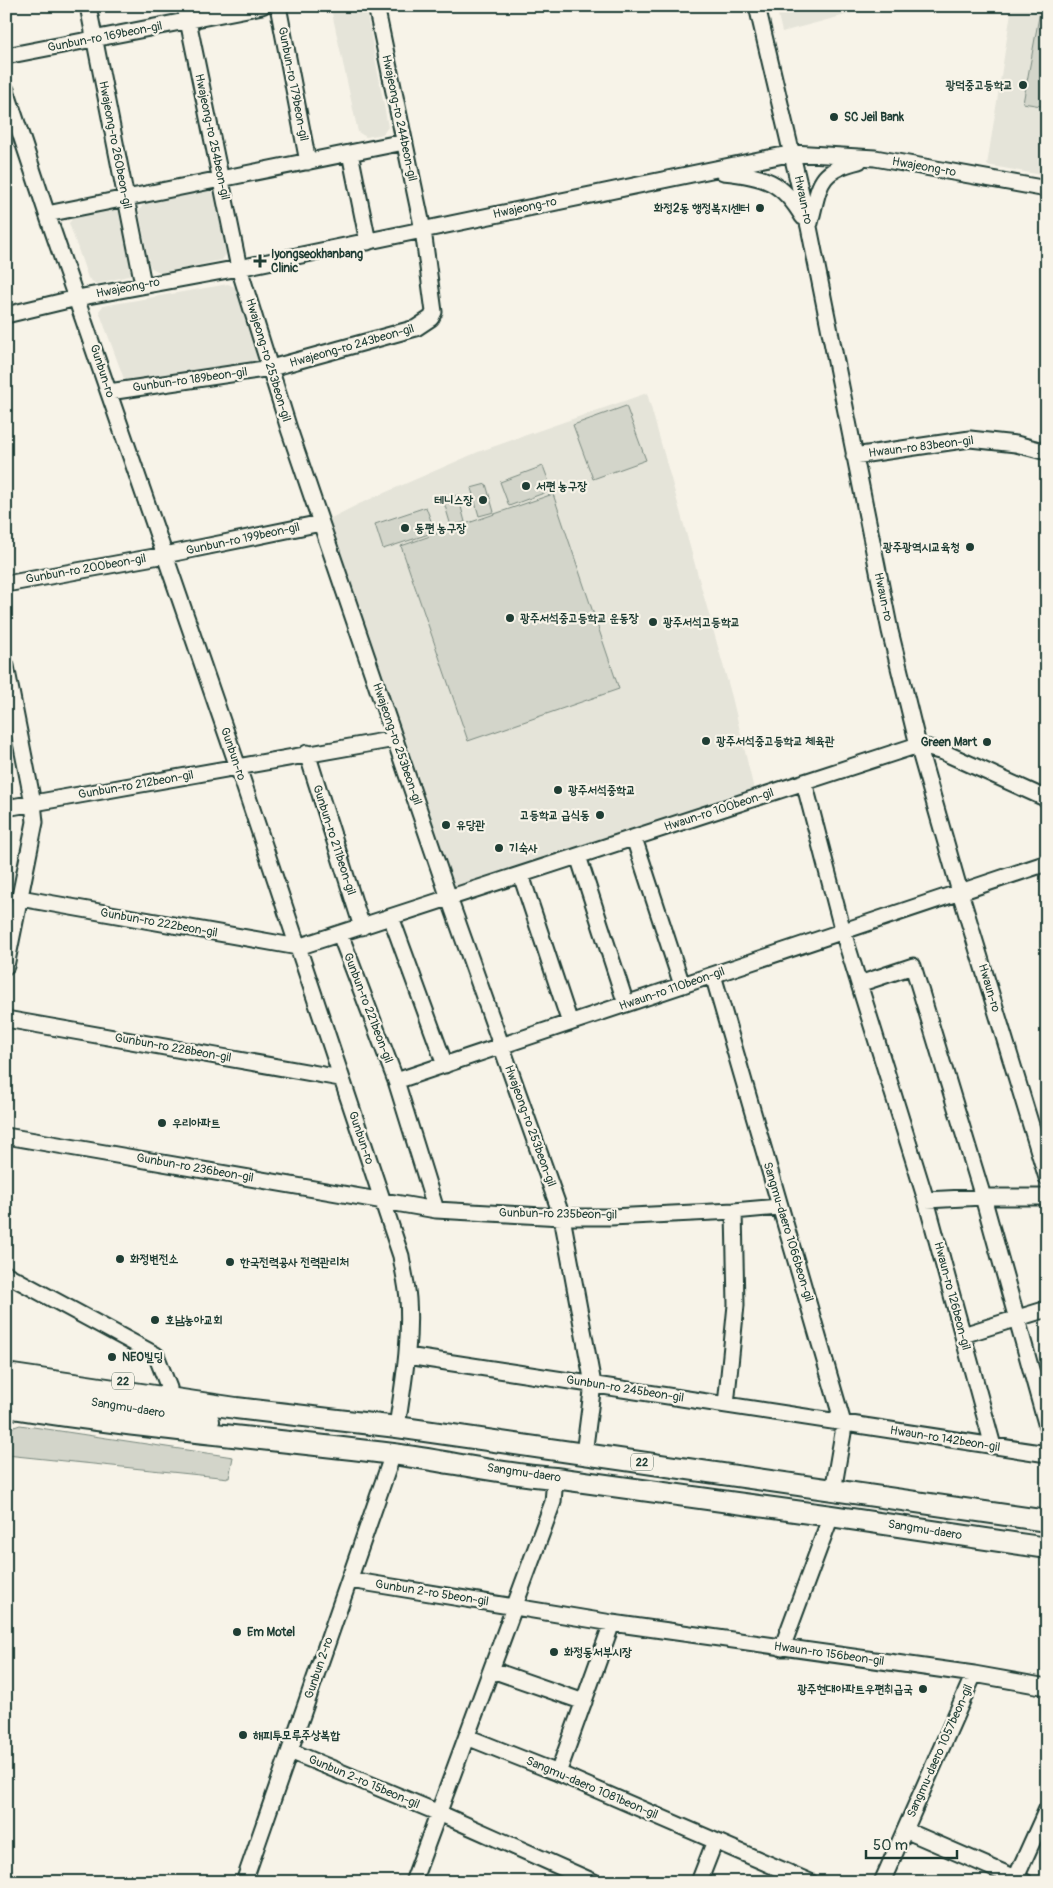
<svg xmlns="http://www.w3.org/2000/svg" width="1053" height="1888" font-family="Pangolin,'Poor Story',sans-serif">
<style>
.built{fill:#e5e4d9}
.green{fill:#d3d5ca;stroke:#79897f}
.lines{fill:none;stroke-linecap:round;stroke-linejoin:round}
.minor-casing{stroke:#1f3d34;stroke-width:19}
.major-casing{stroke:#1f3d34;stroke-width:24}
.minor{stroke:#f7f3e8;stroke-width:15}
.major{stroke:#f7f3e8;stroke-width:20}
.poi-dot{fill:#1f3d34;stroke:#f7f3e8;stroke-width:2}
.labels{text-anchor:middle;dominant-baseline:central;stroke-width:4.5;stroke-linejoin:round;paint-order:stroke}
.shield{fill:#f7f3e8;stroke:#60746a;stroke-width:1}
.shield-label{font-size:11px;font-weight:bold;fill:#1f3d34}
.street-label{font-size:12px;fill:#1f3d34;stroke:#f7f3e8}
.poi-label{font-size:12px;font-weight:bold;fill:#1f3d34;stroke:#f7f3e8;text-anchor:start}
</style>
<rect width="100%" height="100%" fill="#f7f3e8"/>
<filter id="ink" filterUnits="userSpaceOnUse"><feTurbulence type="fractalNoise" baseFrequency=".02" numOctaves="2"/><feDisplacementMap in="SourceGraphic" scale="10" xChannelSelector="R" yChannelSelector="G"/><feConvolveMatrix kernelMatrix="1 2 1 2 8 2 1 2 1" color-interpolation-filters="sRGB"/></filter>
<g filter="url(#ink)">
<path class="built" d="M337,6H363L366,9L388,127L383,134L366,137L358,132L332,13Z
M776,6H879L782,32Z
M1012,6H1047V176L987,165Z
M209,190L218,198L228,251L222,260L161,273L150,267L139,211L145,202Z
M116,209L124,215L134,270L128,276L96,284L88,278L69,223L74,217Z
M228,284L237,288L260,354L256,361L132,383L124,379L99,311L103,306Z
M647,393L732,697L756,798L449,898L321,523L359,504L478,452Z"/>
<path class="green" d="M1041,6H1047V107L1023,103Z
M626,406L646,460L593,479L573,425Z
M543,466L552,490L509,506L500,482Z
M486,484L494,512L479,516L471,488Z
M553,494L619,689L468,741L401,546Z
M458,495L465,522L451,526L443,499Z
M426,507L435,532L383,549L375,524Z
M20,1425L233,1457L229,1478L6,1455V1430Z"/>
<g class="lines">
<g class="minor-casing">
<path id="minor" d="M88,6L143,284
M185,6L239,268L289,429L449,898L562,1217L593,1384L584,1454
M278,6L308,162
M757,6L809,227L890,631L918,745L960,892L1047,1178
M6,56L262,6
M6,90L47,214L238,767L401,1256C403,1270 407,1285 408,1299C411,1342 403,1385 397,1427
M350,153L368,242
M723,172C764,176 782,181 803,217
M47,214L404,142
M810,223C820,185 817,171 859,161
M6,315L77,298L239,268L793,153L875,158L1047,189
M109,392L271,368L416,328L431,318L434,312L423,230L376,6
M854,456L970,439L1016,444L1047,452
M6,584L165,555L321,523
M6,666L33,803L35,822L6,966
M307,753L362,927
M804,782L843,932L926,1200L993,1446
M6,808L395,739
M634,838L682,985
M578,856L626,1004
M521,875L570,1023
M20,898L298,947L918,745L943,752L1047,799
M391,917L445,1065
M340,934L396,1081L436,1210
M713,975L843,1423V1433L833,1491
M859,984L913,966L983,1197L1047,1427
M6,1019L340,1078
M396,1081L1047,863
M6,1136L436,1210L562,1217H611L734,1211L779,1207
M926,1200L983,1197H1047
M6,1274L156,1355L169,1388
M963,1335L1047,1309
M407,1356L1047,1454
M726,1405L736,1305L734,1211
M350,1580L612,1623L974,1674L1047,1687
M782,1648L831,1516
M492,1670L584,1702
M467,1737L558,1773L810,1882
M290,1751L439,1813L594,1882
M558,1773L612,1623
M905,1830L1025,1882
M244,1882L393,1454
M413,1882L553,1502L555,1478
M699,1882L715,1841
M882,1882L974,1674
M1014,1882L1047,1809"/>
</g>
<g class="major-casing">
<path id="major" d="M6,1374L236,1408L397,1427L584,1454L1047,1521
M6,1389L209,1421
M6,1407C135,1428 264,1438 393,1454C447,1461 500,1474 555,1478L831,1516L1047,1548"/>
</g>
<use href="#minor" class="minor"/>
<use href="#major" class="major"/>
</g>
</g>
<g class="poi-dot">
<circle cx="1023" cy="85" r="5"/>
<circle cx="834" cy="117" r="5"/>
<circle cx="760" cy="208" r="5"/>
<path d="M257.5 253.5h5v5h5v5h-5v5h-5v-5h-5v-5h5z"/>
<circle cx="526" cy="486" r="5"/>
<circle cx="483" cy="500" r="5"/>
<circle cx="405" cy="528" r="5"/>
<circle cx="970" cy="547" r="5"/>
<circle cx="510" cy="618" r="5"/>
<circle cx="653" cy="622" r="5"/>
<circle cx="706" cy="741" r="5"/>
<circle cx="987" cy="742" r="5"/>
<circle cx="558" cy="790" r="5"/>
<circle cx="600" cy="815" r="5"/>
<circle cx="446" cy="825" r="5"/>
<circle cx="499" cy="848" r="5"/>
<circle cx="162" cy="1123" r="5"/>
<circle cx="120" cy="1259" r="5"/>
<circle cx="230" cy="1262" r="5"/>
<circle cx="155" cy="1320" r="5"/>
<circle cx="112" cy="1357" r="5"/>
<circle cx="237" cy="1632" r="5"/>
<circle cx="554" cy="1652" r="5"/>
<circle cx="923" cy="1689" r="5"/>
<circle cx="243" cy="1735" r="5"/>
</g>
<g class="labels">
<g class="shield">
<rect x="112" y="1372.5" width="22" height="17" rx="4"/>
<rect x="631" y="1453.5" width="22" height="17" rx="4"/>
</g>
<g class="shield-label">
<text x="123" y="1381">22</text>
<text x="642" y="1462">22</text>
</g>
<g class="street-label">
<text transform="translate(105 37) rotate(-11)">Gunbun-ro 169beon-gil</text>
<text transform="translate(293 84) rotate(79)">Gunbun-ro 179beon-gil</text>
<text transform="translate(399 118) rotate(78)">Hwajeong-ro 244beon-gil</text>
<text transform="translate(212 137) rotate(78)">Hwajeong-ro 254beon-gil</text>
<text transform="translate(115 145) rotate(79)">Hwajeong-ro 260beon-gil</text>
<text transform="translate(924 167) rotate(10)">Hwajeong-ro</text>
<text transform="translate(803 200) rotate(78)">Hwaun-ro</text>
<text transform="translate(525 208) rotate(-12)">Hwajeong-ro</text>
<text transform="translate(128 288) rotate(-11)">Hwajeong-ro</text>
<text transform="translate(352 346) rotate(-16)">Hwajeong-ro 243beon-gil</text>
<text transform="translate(268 360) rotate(73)">Hwajeong-ro 253beon-gil</text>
<text transform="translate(102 371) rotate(72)">Gunbun-ro</text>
<text transform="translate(190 380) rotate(-8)">Gunbun-ro 189beon-gil</text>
<text transform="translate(921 447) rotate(-7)">Hwaun-ro 83beon-gil</text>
<text transform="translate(243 539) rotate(-12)">Gunbun-ro 199beon-gil</text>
<text transform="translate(86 569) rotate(-10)">Gunbun-ro 200beon-gil</text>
<text transform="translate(883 597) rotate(78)">Hwaun-ro</text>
<text transform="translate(397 744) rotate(71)">Hwajeong-ro 253beon-gil</text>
<text transform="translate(233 754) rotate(71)">Gunbun-ro</text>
<text transform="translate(136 785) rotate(-10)">Gunbun-ro 212beon-gil</text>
<text transform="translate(719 810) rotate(-18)">Hwaun-ro 100beon-gil</text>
<text transform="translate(334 840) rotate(72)">Gunbun-ro 211beon-gil</text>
<text transform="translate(159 923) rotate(10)">Gunbun-ro 222beon-gil</text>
<text transform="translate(989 988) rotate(73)">Hwaun-ro</text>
<text transform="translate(672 989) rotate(-19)">Hwaun-ro 110beon-gil</text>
<text transform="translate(368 1008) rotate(69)">Gunbun-ro 221beon-gil</text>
<text transform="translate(173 1048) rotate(10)">Gunbun-ro 228beon-gil</text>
<text transform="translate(530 1126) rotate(70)">Hwajeong-ro 253beon-gil</text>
<text transform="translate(361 1138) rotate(71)">Gunbun-ro</text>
<text transform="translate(195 1168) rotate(10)">Gunbun-ro 236beon-gil</text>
<text transform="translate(558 1214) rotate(1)">Gunbun-ro 235beon-gil</text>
<text transform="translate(788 1232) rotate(73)">Sangmu-daero 1066beon-gil</text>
<text transform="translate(952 1296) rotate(75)">Hwaun-ro 126beon-gil</text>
<text transform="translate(625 1389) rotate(9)">Gunbun-ro 245beon-gil</text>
<text transform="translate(128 1408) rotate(9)">Sangmu-daero</text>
<text transform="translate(945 1439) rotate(9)">Hwaun-ro 142beon-gil</text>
<text transform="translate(524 1473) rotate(8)">Sangmu-daero</text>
<text transform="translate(925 1530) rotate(9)">Sangmu-daero</text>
<text transform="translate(432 1593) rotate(9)">Gunbun 2-ro 5beon-gil</text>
<text transform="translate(829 1654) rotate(8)">Hwaun-ro 156beon-gil</text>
<text transform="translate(319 1668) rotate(-71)">Gunbun 2-ro</text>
<text transform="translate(940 1751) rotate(-66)">Sangmu-daero 1057beon-gil</text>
<text transform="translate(364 1782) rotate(23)">Gunbun 2-ro 15beon-gil</text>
<text transform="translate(592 1788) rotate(23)">Sangmu-daero 1081beon-gil</text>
</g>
<g class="poi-label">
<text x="1013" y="85" text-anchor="end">광덕중고등학교</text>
<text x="844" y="117">SC Jeil Bank</text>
<text x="750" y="208" text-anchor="end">화정2동 행정복지센터</text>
<text x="271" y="254">Iyongseokhanbang<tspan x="271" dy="14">Clinic</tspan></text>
<text x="536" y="486">서편 농구장</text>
<text x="473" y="500" text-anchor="end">테니스장</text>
<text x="415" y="528">동편 농구장</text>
<text x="960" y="547" text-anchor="end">광주광역시교육청</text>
<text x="520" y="618">광주서석중고등학교 운동장</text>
<text x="663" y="622">광주서석고등학교</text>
<text x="716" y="741">광주서석중고등학교 체육관</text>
<text x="977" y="742" text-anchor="end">Green Mart</text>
<text x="568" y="790">광주서석중학교</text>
<text x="590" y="815" text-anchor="end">고등학교 급식동</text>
<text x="456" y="825">유당관</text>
<text x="509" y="848">기숙사</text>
<text x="172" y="1123">우리아파트</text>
<text x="130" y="1259">화정변전소</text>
<text x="240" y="1262">한국전력공사 전력관리처</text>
<text x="165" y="1320">호남농아교회</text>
<text x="122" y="1357">NEO빌딩</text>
<text x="247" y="1632">Em Motel</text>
<text x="564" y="1652">화정동서부시장</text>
<text x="913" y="1689" text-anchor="end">광주현대아파트우편취급국</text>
<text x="253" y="1735">해피투모루주상복합</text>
</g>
</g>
<rect width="1053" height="1888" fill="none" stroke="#f7f3e8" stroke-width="25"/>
<rect x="12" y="12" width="1028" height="1863" fill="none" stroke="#1f3d34" stroke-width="2" filter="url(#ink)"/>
<path d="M866 1850v8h91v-8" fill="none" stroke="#1f3d34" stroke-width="2.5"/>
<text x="873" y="1850" font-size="15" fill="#1f3d34" stroke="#f7f3e8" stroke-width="4" paint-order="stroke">50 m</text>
</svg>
